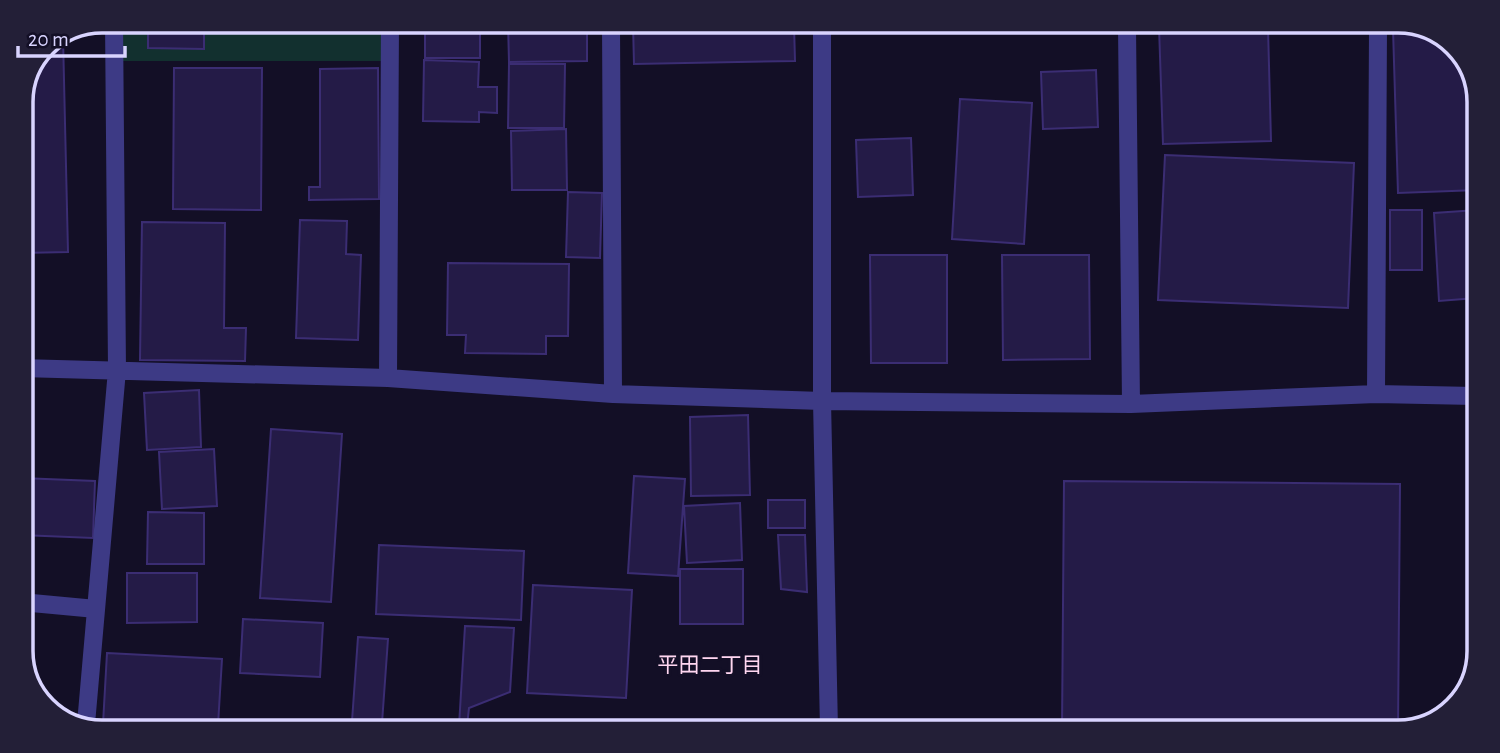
<svg xmlns="http://www.w3.org/2000/svg" width="1500" height="753" font-family="'Alegreya Sans','Noto Sans JP',sans-serif">
<style>
.green{fill:#12302f}
.building{fill:#241b47;stroke:#3b2d73;stroke-width:2}
.lines{fill:none;stroke-linecap:round;stroke-linejoin:round}
.minor{stroke:#3d3a85;stroke-width:18}
.labels{text-anchor:middle;dominant-baseline:central;stroke-width:6;stroke-linejoin:round;paint-order:stroke}
.neighbourhood-label{font-size:21px;fill:#ffd6f0;stroke:#130f26}
.rim{fill:none;stroke:#d9d4ff;stroke-width:3.5}
</style>
<rect width="100%" height="100%" fill="#130f26"/>
<path class="green" d="M114,21L390,23V61H115Z"/>
<path class="building" d="M148,21L204,22V49L148,48Z
M425,23H480V58H425Z
M508,23L587,24V61L509,62Z
M633,24L794,25L795,61L634,64Z
M1159,27L1268,28L1271,141L1163,144Z
M1393,29H1434L1465,57L1479,97L1478,190L1398,193Z
M63,37L68,252L21,253V97L45,44Z
M424,60L479,62L478,87H497V113L479,112V122L423,121Z
M509,64H565L564,128H508Z
M174,68H262L261,210L173,209Z
M378,68L379,199L309,200V187H320V69Z
M1096,70L1098,127L1043,129L1041,72Z
M960,99L1032,103L1024,244L952,239Z
M566,129L567,190H512L511,131Z
M911,138L913,195L858,197L856,140Z
M1165,155L1354,163L1348,308L1158,300Z
M568,192L602,193L600,258L566,257Z
M1390,210H1422V270H1390Z
M1477,210L1476,298L1439,301L1434,213Z
M300,220L347,221L346,254L361,255L358,340L296,338Z
M142,222L225,223L224,328H246L245,361L140,360Z
M870,255H947V363H871Z
M1002,255H1089L1090,359L1003,360Z
M448,263L569,264L568,336H546V354L465,353L466,335H447Z
M199,390L201,447L147,450L144,393Z
M748,415L750,495L691,496L690,417Z
M271,429L342,434L331,602L260,598Z
M214,449L217,506L162,509L159,452Z
M634,476L685,479L678,576L628,573Z
M21,478L95,481L93,538L21,535Z
M1064,481L1400,484L1398,732L1062,730Z
M768,500H805V528H768Z
M740,503L742,560L687,563L684,506Z
M148,512L204,513V564H147Z
M778,535H805L807,592L781,589Z
M379,545L524,551L521,620L376,614Z
M680,569H743V624H680Z
M127,573H197V622L127,623Z
M533,585L632,590L626,698L527,693Z
M243,619L323,623L320,677L240,673Z
M465,626L514,628L510,692L469,708L467,726H459Z
M358,637L388,639L382,723L352,721Z
M107,653L222,659L218,725L103,724Z"/>
<g class="lines">
<path class="minor" d="M611,24L613,394
M822,25V401L829,729
M1127,27L1131,404
M21,368L388,378L613,394L822,401L1131,404L1376,394L1475,396
M388,378L390,23
M1376,394L1378,29
M21,602L96,609
M86,724L117,370L114,21"/>
</g>
<g class="labels">
<g class="neighbourhood-label">
<text x="710" y="665">平田二丁目</text>
</g>
</g>
<path d="M0 0H1500V753H0ZM102 33H1398A69 69 0 0 1 1467 102V651A69 69 0 0 1 1398 720H102A69 69 0 0 1 33 651V102A69 69 0 0 1 102 33Z" fill="#231f37" fill-rule="evenodd"/>
<path class="rim" d="M102 33H1398A69 69 0 0 1 1467 102V651A69 69 0 0 1 1398 720H102A69 69 0 0 1 33 651V102A69 69 0 0 1 102 33Z"/>
<path d="M18 46v10h107v-10" fill="none" stroke="#d9d4ff" stroke-width="3.5"/>
<text x="28" y="46" font-size="21" fill="#d9d4ff" stroke="#130f26" stroke-width="5" paint-order="stroke">20 m</text>
</svg>
